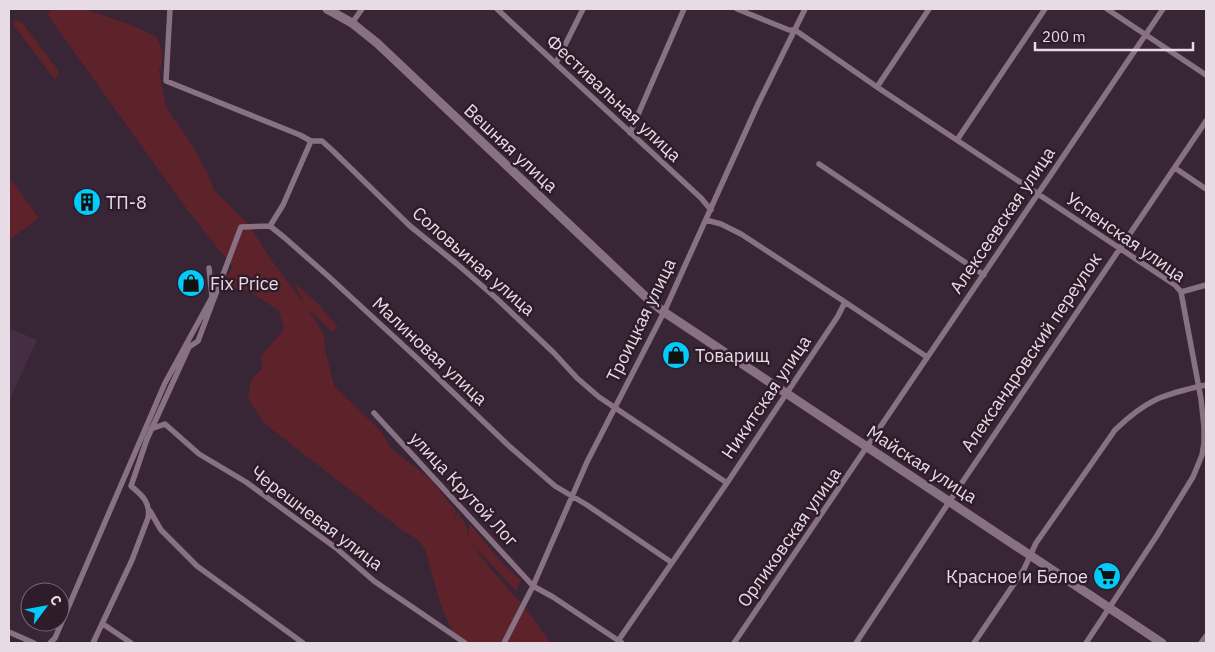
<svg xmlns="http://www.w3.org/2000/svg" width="1215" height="652" font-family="'IBM Plex Sans',sans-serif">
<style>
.built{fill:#452d42}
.green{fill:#5e232a}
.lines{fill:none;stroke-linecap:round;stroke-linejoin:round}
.street{stroke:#877183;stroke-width:5.5}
.secondary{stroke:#877183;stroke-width:9}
.labels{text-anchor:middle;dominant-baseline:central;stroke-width:5;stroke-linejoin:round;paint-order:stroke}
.street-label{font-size:18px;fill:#e7dbe5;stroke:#2e1c2b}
.poi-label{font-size:18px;fill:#e7dbe5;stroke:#2e1c2b;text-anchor:start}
</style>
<rect width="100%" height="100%" fill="#382535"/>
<path class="built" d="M9,328L37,340L9,401Z"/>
<path class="green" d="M52,9H85L131,25L157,37L162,51L161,71L158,66L166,107L192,145L207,172L214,190L249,225L270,258L304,304L294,282L319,305L338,327L332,331L308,309L324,335L325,350L334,386L380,430L392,449L430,479L456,511L454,522L458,512L466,526L469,539V523L503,564L521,580L516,591L472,544C496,579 529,607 550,643H459L445,616L440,602L425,549L418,540L402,530L265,424L248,399L251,381L262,368L261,357L284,329L279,311L249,291L218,287L233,267L189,212L47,14Z
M16,20L22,22L58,70V76L55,80L12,23Z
M9,177L39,218L9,240Z"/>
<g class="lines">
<path class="street" d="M497,9L701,198L711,210
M737,9L789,30H795L877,87L1175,285L1181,292L1201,399L1204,427V443L1202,455L1193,477L1156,537L1086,643
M1107,9L1206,75
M352,23L362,9
M556,63L583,9
M877,87L929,9
M630,133L684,9
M957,140L1045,9
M311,141H322L332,150L410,226L457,264L496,298L554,353L577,378L599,397L727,483
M819,164L984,275
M1175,168L1206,189
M270,226L285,238L328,276L418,359L508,445L555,486L587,505L671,562
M1181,292L1206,285
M845,302L927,357
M374,413L533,586L553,597L622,643
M151,429L165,424L199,454L246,482L336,548L374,581L465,643
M150,511L161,530L197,566L303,643
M103,624L131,643
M9,632L34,643
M618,641L727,483L838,316L845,302L741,234L721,224L706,220
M50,643L55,638L165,383L212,297L209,268
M93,643L132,560L148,518C151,503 142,495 131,486L147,439L189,347L198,341L241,227L270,226L283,205L311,141L300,135L166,81L170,9
M504,643L533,586L587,462L664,312L758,104L805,9
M734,643L1163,9
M856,643L957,490L1206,121
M974,643L1024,569L1036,543L1115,430C1147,399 1164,394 1206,385
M1201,643L1206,636"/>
<path class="secondary" d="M327,9L352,23L377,43L648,299L664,312L1162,643"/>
</g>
<defs>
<g id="building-disc" transform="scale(1.4375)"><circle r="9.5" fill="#02cbf9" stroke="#2e1c2b"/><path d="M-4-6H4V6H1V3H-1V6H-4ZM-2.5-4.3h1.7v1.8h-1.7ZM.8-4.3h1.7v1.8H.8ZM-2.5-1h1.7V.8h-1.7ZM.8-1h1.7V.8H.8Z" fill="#111"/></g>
<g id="shop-disc" transform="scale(1.4375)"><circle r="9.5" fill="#02cbf9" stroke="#2e1c2b"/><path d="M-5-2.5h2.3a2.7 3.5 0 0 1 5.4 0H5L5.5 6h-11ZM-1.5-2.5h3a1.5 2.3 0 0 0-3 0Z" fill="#111"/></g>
<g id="supermarket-disc" transform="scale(1.4375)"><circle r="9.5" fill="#02cbf9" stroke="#2e1c2b"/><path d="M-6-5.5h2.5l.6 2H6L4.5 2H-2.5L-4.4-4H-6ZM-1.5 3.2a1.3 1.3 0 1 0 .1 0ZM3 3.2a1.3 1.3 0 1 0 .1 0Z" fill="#111"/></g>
</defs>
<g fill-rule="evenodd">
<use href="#building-disc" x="87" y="202"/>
<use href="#shop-disc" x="191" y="283"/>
<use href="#shop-disc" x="676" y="355"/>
<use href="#supermarket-disc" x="1107" y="576"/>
</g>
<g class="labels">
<g class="street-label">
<text transform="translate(614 98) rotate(43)">Фестивальная улица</text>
<text transform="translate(511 148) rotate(43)">Вешняя улица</text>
<text transform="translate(1002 220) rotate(-56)">Алексеевская улица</text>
<text transform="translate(1126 237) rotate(35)">Успенская улица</text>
<text transform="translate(474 261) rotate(41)">Соловьиная улица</text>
<text transform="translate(641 320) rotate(-64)">Троицкая улица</text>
<text transform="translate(430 351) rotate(43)">Малиновая улица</text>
<text transform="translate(1031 352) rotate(-56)">Александровский переулок</text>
<text transform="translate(766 397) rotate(-56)">Никитская улица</text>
<text transform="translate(922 464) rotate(33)">Майская улица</text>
<text transform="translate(464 489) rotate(47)">улица Крутой Лог</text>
<text transform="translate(317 518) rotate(37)">Черешневая улица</text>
<text transform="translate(789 537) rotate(-55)">Орликовская улица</text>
</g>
<g class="poi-label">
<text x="106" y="202">ТП-8</text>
<text x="210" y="283">Fix Price</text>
<text x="695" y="355">Товарищ</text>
<text x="1088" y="576" text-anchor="end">Красное и Белое</text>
</g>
</g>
<rect width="1215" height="652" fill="none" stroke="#e7dbe5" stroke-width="20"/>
<g transform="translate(45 607) rotate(58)"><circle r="24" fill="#2e1c2b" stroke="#786875"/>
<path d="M0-4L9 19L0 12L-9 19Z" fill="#02cbf9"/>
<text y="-8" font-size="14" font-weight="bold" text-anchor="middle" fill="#e7dbe5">С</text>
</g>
<path d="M1035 42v8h158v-8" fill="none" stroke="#e7dbe5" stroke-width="2.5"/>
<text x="1042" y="42" font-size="15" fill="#e7dbe5" stroke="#2e1c2b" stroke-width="4" paint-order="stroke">200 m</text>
</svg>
